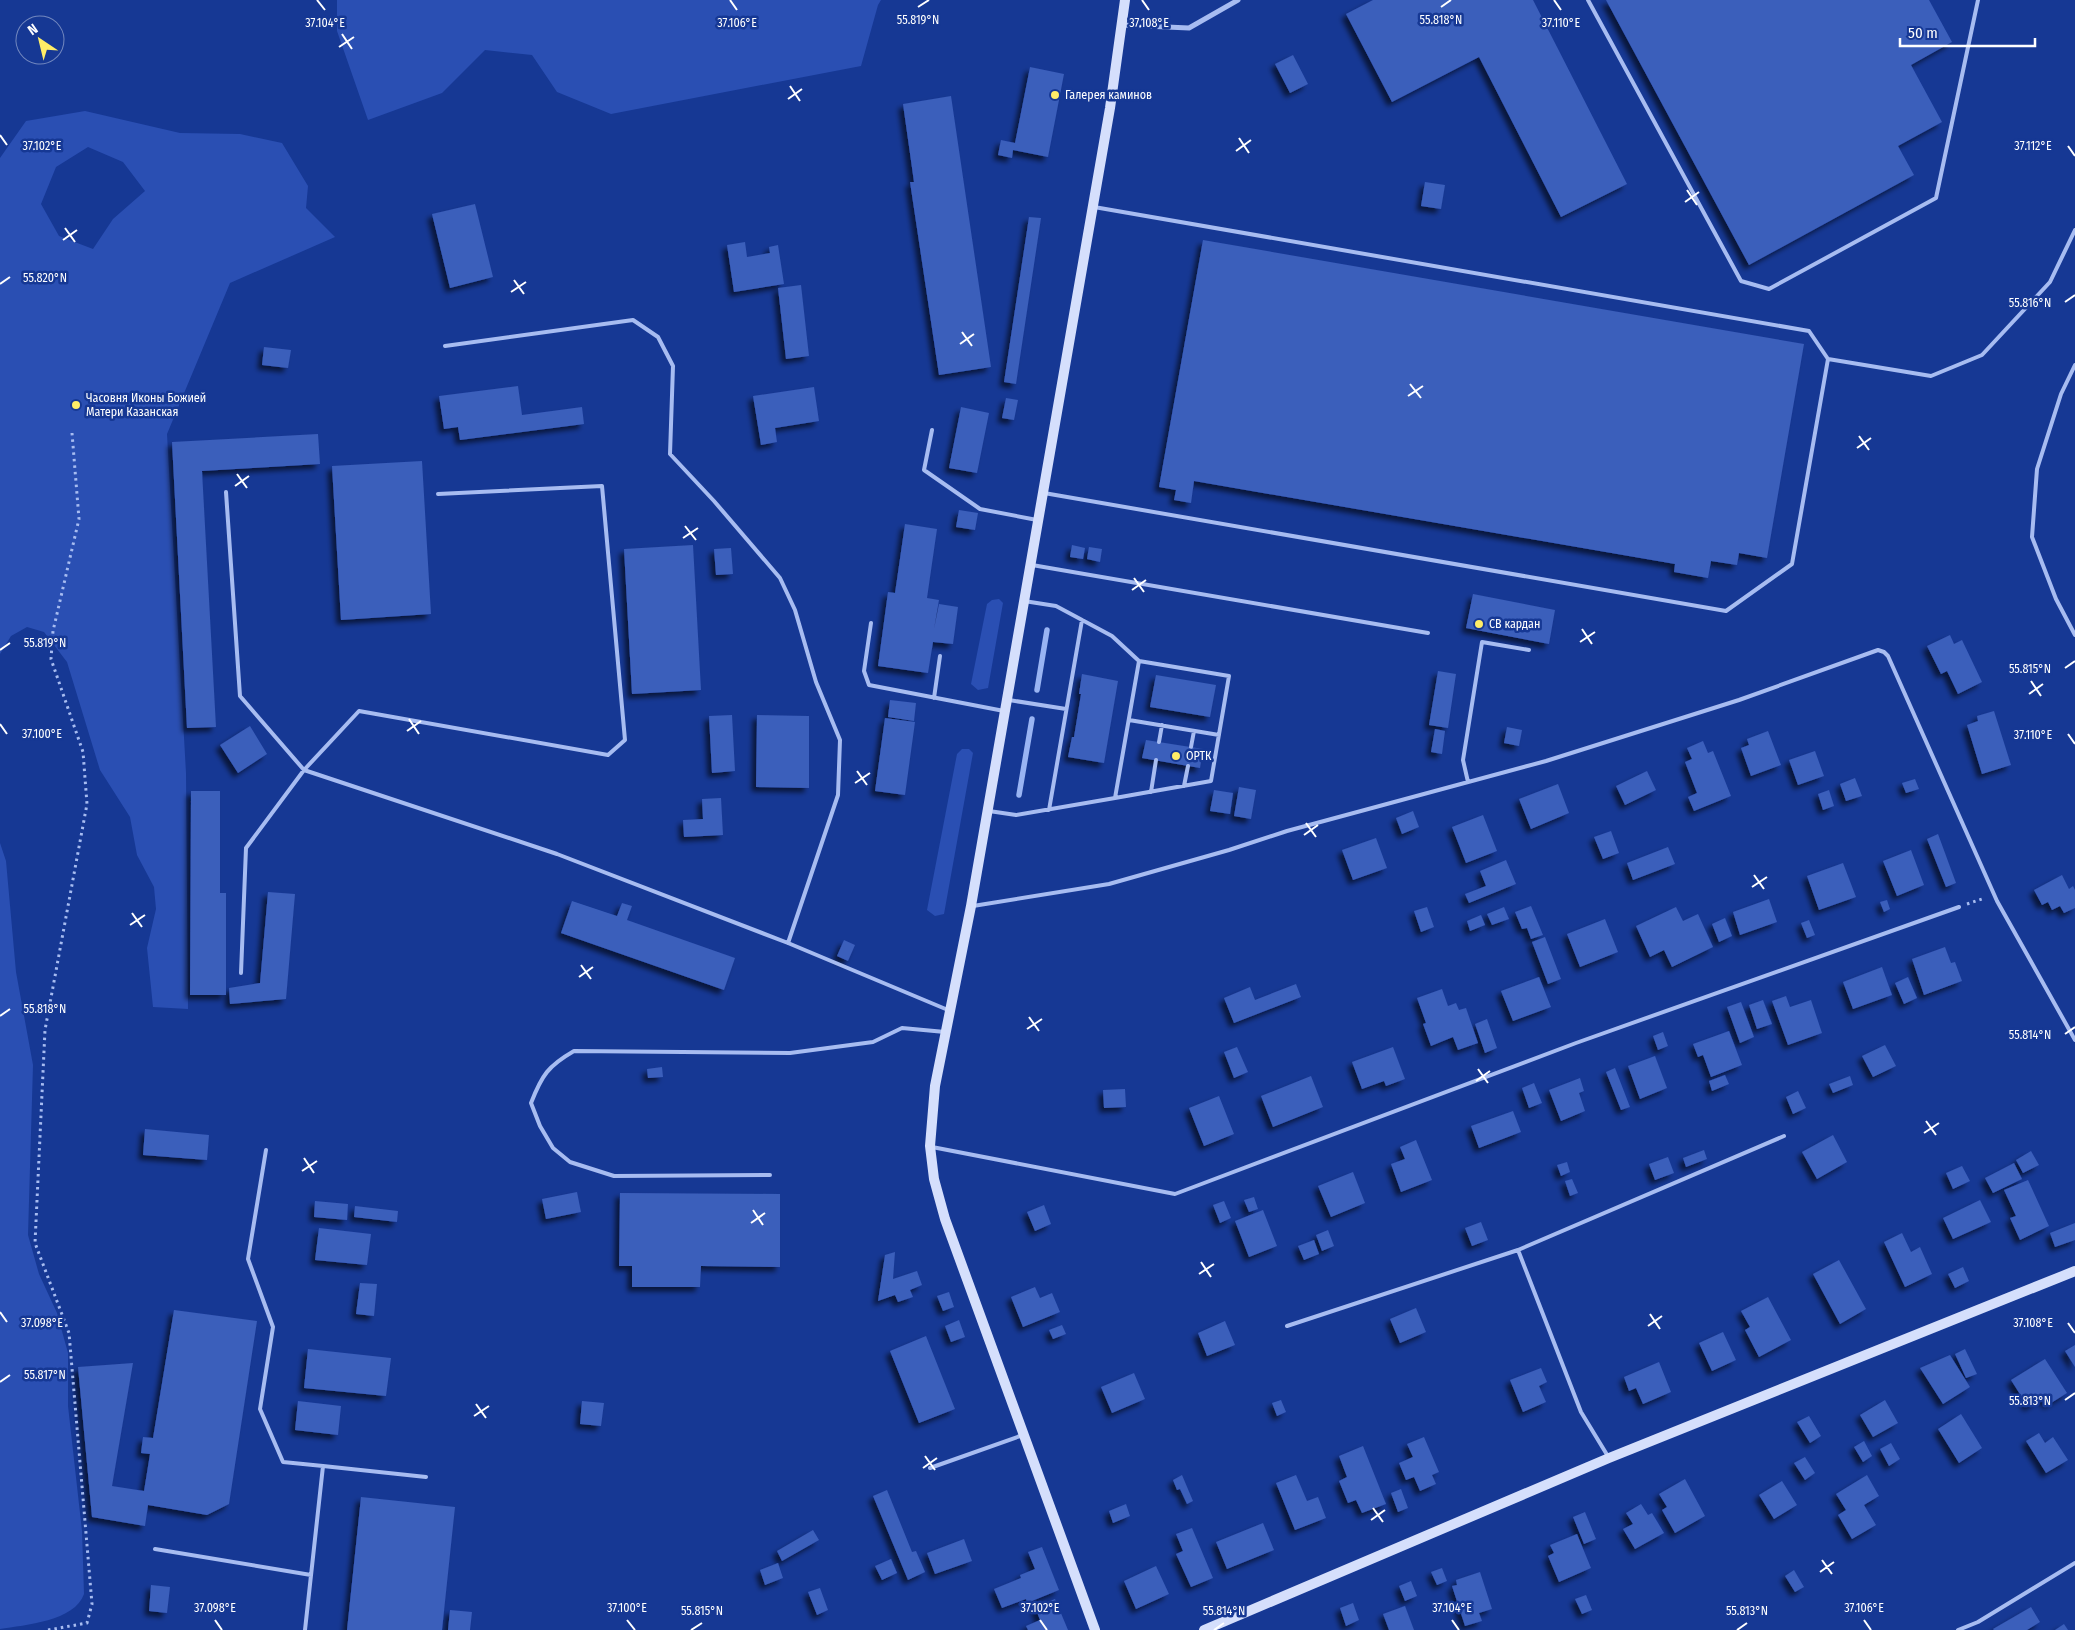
<svg xmlns="http://www.w3.org/2000/svg" width="2075" height="1630" font-family="'Fira Sans Condensed',sans-serif">
<style>
.green{fill:#2a4fb3;fill-rule:evenodd}
.lines{fill:none;stroke-linecap:round;stroke-linejoin:round}
.stream{stroke:#99b4f3;stroke-width:5.5}
.building{fill:#3b5ebb;filter:url(#shadow)}
.path{stroke:#a7bcf1;stroke-width:3;stroke-dasharray:2.5 4;stroke-linecap:butt}
.lane{stroke:#a7bcf1;stroke-width:4}
.street{stroke:#a7bcf1;stroke-width:5}
.secondary{stroke:#d5dffc;stroke-width:10}
.ticks{fill:none;stroke:#fff;stroke-width:2}
.poi-dot{fill:#ffed67;stroke:#163894;stroke-width:2}
.labels{text-anchor:middle;dominant-baseline:central;stroke-width:5;stroke-linejoin:round;paint-order:stroke}
.poi-label{font-size:12px;fill:#fff;stroke:#163894;text-anchor:start}
.ticks-label{font-size:12px;text-anchor:middle;fill:#fff;stroke:#163894;stroke-width:5;stroke-linejoin:round;paint-order:stroke}
</style>
<defs>
<filter id="shadow"><feDropShadow dx="-4.5" dy="4.5" stdDeviation="2.5" flood-color="#0009"/></filter>
</defs>
<rect width="100%" height="100%" fill="#163894"/>
<path class="green" d="M337,0H881L878,5L861,66L611,114L557,92L532,55L485,50L442,93L368,120L337,31Z
M85,111L180,133L240,134L282,143L308,186L306,208L335,237L230,283L167,434L186,773L188,1009L153,1007L147,948L156,909L154,887L137,855L130,817L100,770L67,662L44,632L27,627L11,636L0,654V158L26,121ZM88,147L123,162L145,191L113,219L93,249L59,236L41,204L56,167Z
M999,599L1003,603L988,688L978,690L971,684L987,604L992,600Z
M962,749H969L973,753L944,914L935,916L927,910L957,754Z
M0,843L6,861L16,972L33,1065L28,1235L39,1274L57,1313L68,1353V1406L82,1531L84,1594C75,1621 25,1625 0,1629Z"/>
<g class="lines">
<path class="stream" d="M1037,690L1047,630
M1019,795L1032,719"/>
</g>
<path class="building" d="M1373,0H1533L1627,184L1561,217L1479,57L1392,102L1346,14Z
M1606,0H1929L1952,42L1911,65L1942,122L1898,146L1914,175L1749,265Z
M1293,55L1308,84L1290,93L1275,64Z
M1030,67L1064,74L1048,157L1013,150L1012,158L998,155L1001,140L1015,143Z
M951,96L991,367L939,375L910,182H914L903,104Z
M1425,182L1445,185L1441,209L1421,206Z
M475,204L493,277L450,288L432,214Z
M1029,217L1041,218L1016,384L1004,382Z
M1203,240L1804,344L1767,558L1739,553L1737,565L1711,561L1708,578L1674,572L1675,564L1194,481L1191,503L1174,500L1176,490L1159,487Z
M745,242L747,257L770,253L769,247L778,245L784,284L734,292L727,245Z
M801,285L809,356L786,359L778,288Z
M264,347L291,350L288,368L262,365Z
M518,386L522,415L582,407L584,424L460,440L458,427L444,429L439,396Z
M814,387L819,421L775,428L777,442L761,445L753,396Z
M1006,398L1018,400L1014,420L1002,418Z
M961,407L989,413L977,473L949,468Z
M318,434L320,464L202,471L216,727L187,728L172,442Z
M422,461L431,614L341,620L332,466Z
M959,510L978,513L975,530L956,527Z
M905,524L937,529L927,598L939,600L934,629L939,604L958,607L953,644L933,642L928,673L878,666L888,592L895,593Z
M693,545L701,690L632,694L624,549Z
M1072,545L1085,548L1083,559L1070,557Z
M1089,547L1102,549L1100,562L1087,559Z
M731,548L733,574L716,575L714,549Z
M1473,594L1555,610L1549,644L1466,628Z
M1950,635L1954,644L1962,640L1982,682L1958,694L1947,671L1941,674L1927,646Z
M1438,671L1456,674L1448,728L1429,725Z
M1082,674L1118,681L1104,763L1068,757L1072,737H1074L1081,694H1079Z
M1156,675L1216,685L1210,717L1150,707Z
M890,700L916,703L914,721L888,717Z
M1994,711L2011,765L1982,774L1967,725L1978,721L1977,716Z
M732,715L735,771L712,773L709,716Z
M757,715L809,716V788L756,787Z
M885,718L915,722L905,795L875,791Z
M250,726L267,754L238,773L220,745Z
M1507,727L1522,730L1519,746L1504,743Z
M1435,729L1445,731L1442,754L1431,752Z
M1768,731L1781,765L1751,776L1741,748L1749,745L1747,739Z
M1146,740L1203,749L1200,768L1142,758Z
M1703,741L1708,753L1713,751L1731,796L1694,811L1688,797L1697,793L1685,762L1692,759L1687,748Z
M1815,751L1824,776L1798,785L1789,760Z
M1647,771L1656,790L1625,805L1616,786Z
M1855,778L1862,796L1846,801L1840,784Z
M1915,779L1919,789L1906,793L1902,783Z
M1558,784L1569,813L1531,829L1519,799Z
M1239,787L1256,790L1251,819L1234,816Z
M1214,790L1233,793L1230,814L1210,811Z
M1829,790L1834,806L1823,810L1818,794Z
M191,791H220V893H226V995H190Z
M721,798L723,835L684,837L683,820L703,819L702,799Z
M1413,811L1419,827L1402,834L1396,818Z
M1483,815L1497,851L1466,863L1452,827Z
M1611,831L1619,853L1603,859L1594,837Z
M1938,834L1956,883L1946,887L1927,839Z
M1376,838L1387,868L1353,880L1342,850Z
M1668,847L1675,864L1633,880L1627,863Z
M1911,850L1924,885L1897,896L1883,861Z
M1506,860L1516,884L1469,903L1465,894L1486,886L1480,871Z
M1843,863L1856,897L1819,910L1807,876Z
M2062,875L2069,889L2073,886L2075,890V908L2064,913L2060,906L2052,910L2048,902L2042,905L2034,890Z
M268,892L295,894L286,999L230,1004L229,988L260,983Z
M1769,899L1777,922L1740,935L1733,912Z
M1887,900L1890,909L1884,912L1880,902Z
M572,901L617,916L622,903L632,906L627,920L735,958L724,990L561,933Z
M1531,906L1543,935L1531,939L1527,928L1522,929L1515,912Z
M1427,907L1434,927L1421,932L1414,911Z
M1504,907L1509,919L1492,925L1487,914Z
M1676,907L1683,921L1698,914L1713,947L1672,967L1664,950L1650,957L1636,926Z
M1481,915L1485,925L1470,931L1467,921Z
M1725,918L1732,936L1719,942L1712,924Z
M1605,919L1618,952L1580,967L1567,934Z
M1809,920L1815,935L1807,938L1801,923Z
M1545,937L1561,979L1548,984L1532,942Z
M844,940L855,945L848,961L837,956Z
M1945,947L1951,963L1955,962L1962,981L1924,995L1912,959Z
M1882,967L1892,995L1853,1009L1843,982Z
M1539,977L1551,1007L1513,1021L1501,991Z
M1908,977L1917,998L1904,1004L1895,983Z
M1296,984L1301,997L1234,1023L1224,998L1250,987L1255,1000Z
M1442,989L1448,1006L1456,1003L1459,1010L1466,1008L1478,1043L1458,1050L1453,1037L1431,1046L1423,1024L1426,1023L1417,998Z
M1786,996L1790,1007L1811,1000L1822,1033L1788,1045L1772,1001Z
M1763,1000L1772,1024L1757,1029L1749,1005Z
M1741,1002L1754,1037L1740,1043L1727,1007Z
M1487,1019L1497,1048L1485,1053L1475,1024Z
M1729,1031L1742,1065L1711,1077L1703,1055L1698,1057L1693,1044Z
M1663,1032L1668,1046L1658,1050L1653,1036Z
M1885,1045L1896,1066L1873,1077L1862,1056Z
M1237,1047L1248,1072L1234,1078L1224,1052Z
M1393,1047L1405,1079L1386,1086L1384,1081L1362,1089L1352,1062Z
M1655,1056L1667,1088L1640,1099L1628,1066Z
M662,1067L663,1077L648,1078L647,1069Z
M1615,1068L1630,1107L1621,1110L1606,1072Z
M1725,1075L1729,1084L1712,1091L1709,1081Z
M1311,1076L1323,1107L1273,1127L1261,1096Z
M1850,1076L1853,1085L1833,1093L1829,1084Z
M1580,1078L1584,1091L1579,1093L1585,1111L1561,1121L1549,1090Z
M1534,1083L1542,1103L1529,1108L1522,1088Z
M1125,1089L1126,1107L1104,1108L1103,1090Z
M1798,1091L1806,1108L1793,1114L1786,1097Z
M1219,1096L1234,1134L1204,1146L1189,1108Z
M1513,1111L1521,1132L1479,1148L1471,1126Z
M145,1129L209,1135L207,1160L143,1155Z
M1833,1135L1847,1162L1817,1179L1802,1152Z
M1416,1140L1432,1180L1401,1192L1391,1164L1405,1159L1400,1147Z
M1704,1150L1707,1159L1686,1167L1683,1158Z
M2031,1151L2039,1165L2023,1173L2016,1160Z
M1668,1157L1674,1173L1655,1180L1649,1164Z
M1567,1162L1570,1172L1561,1176L1557,1165Z
M2014,1163L2022,1179L1993,1193L1985,1178Z
M1962,1166L1970,1181L1953,1189L1946,1173Z
M1353,1172L1365,1203L1331,1217L1318,1186Z
M1572,1179L1578,1193L1570,1196L1565,1181Z
M2028,1180L2049,1226L2020,1240L2010,1218L2016,1216L2004,1190Z
M577,1192L581,1212L546,1219L542,1199Z
M620,1193L780,1194V1267L701,1266L700,1287H632V1266H619Z
M1254,1197L1258,1209L1249,1212L1244,1200Z
M1980,1200L1991,1222L1953,1239L1943,1218Z
M315,1201L348,1204L347,1220L314,1217Z
M1224,1201L1231,1218L1220,1223L1213,1205Z
M1044,1205L1051,1224L1035,1231L1027,1212Z
M355,1206L398,1211L397,1222L354,1217Z
M1263,1210L1277,1246L1249,1257L1235,1221Z
M1481,1222L1488,1240L1472,1246L1465,1228Z
M2075,1223V1240L2055,1247L2050,1233Z
M319,1228L371,1234L367,1265L315,1260Z
M1328,1230L1334,1246L1322,1251L1316,1235Z
M1902,1233L1911,1252L1920,1247L1932,1274L1905,1287L1884,1242Z
M1314,1240L1319,1254L1304,1260L1298,1246Z
M895,1252L893,1279L917,1271L922,1285L910,1290L913,1297L898,1302L895,1295L878,1301L885,1255Z
M1839,1260L1866,1309L1840,1324L1813,1274Z
M1963,1267L1969,1281L1955,1288L1948,1274Z
M360,1283L377,1284L374,1316L356,1314Z
M1035,1287L1040,1298L1052,1293L1060,1312L1023,1327L1011,1297Z
M949,1292L954,1307L943,1311L937,1296Z
M1768,1297L1791,1340L1759,1357L1745,1330L1750,1327L1741,1311Z
M1416,1308L1426,1332L1400,1343L1390,1319Z
M174,1310L257,1321L229,1504L207,1515L148,1505L145,1526L92,1517L78,1367L133,1363L112,1486L144,1491L150,1454L141,1453L143,1437L153,1438Z
M959,1320L965,1337L951,1342L945,1326Z
M1225,1321L1235,1345L1207,1356L1198,1333Z
M1062,1325L1066,1334L1053,1339L1049,1330Z
M1723,1332L1736,1360L1712,1371L1699,1343Z
M926,1336L955,1409L919,1423L890,1351Z
M2075,1345V1367L2065,1351Z
M308,1349L391,1358L386,1396L304,1388Z
M1965,1349L1977,1374L1966,1378L1955,1354Z
M1950,1355L1970,1387L1943,1404L1920,1368Z
M2045,1359L2067,1393L2048,1405L2043,1398L2028,1407L2011,1380Z
M1659,1362L1671,1392L1643,1404L1636,1388L1629,1391L1624,1377Z
M1541,1368L1547,1382L1539,1386L1546,1402L1523,1412L1510,1380Z
M1134,1373L1145,1399L1112,1413L1101,1387Z
M1281,1400L1286,1412L1277,1416L1272,1403Z
M1885,1400L1898,1423L1873,1437L1860,1415Z
M298,1401L341,1406L338,1435L295,1430Z
M582,1401L604,1403L601,1426L580,1424Z
M1961,1414L1982,1448L1959,1463L1938,1429Z
M1809,1416L1821,1436L1810,1443L1797,1422Z
M2039,1433L2045,1443L2053,1437L2068,1460L2046,1473L2026,1441Z
M1424,1437L1439,1472L1432,1475L1436,1484L1420,1491L1414,1477L1406,1480L1399,1463L1413,1457L1407,1444Z
M1864,1441L1872,1456L1863,1462L1854,1447Z
M1891,1443L1900,1459L1889,1466L1880,1449Z
M1363,1446L1386,1504L1362,1513L1356,1500L1348,1503L1339,1481L1347,1477L1339,1456Z
M1805,1457L1815,1473L1805,1480L1794,1463Z
M1182,1475L1193,1501L1187,1504L1180,1489L1177,1490L1173,1480Z
M1296,1475L1307,1501L1318,1497L1326,1518L1295,1530L1276,1483Z
M1867,1475L1879,1496L1864,1505L1876,1525L1852,1539L1838,1515L1846,1510L1836,1494Z
M1685,1479L1705,1516L1675,1533L1662,1510L1667,1507L1659,1494Z
M1782,1481L1797,1505L1774,1519L1759,1495Z
M1401,1489L1408,1508L1398,1512L1391,1493Z
M887,1490L912,1552L916,1551L925,1572L908,1580L873,1496Z
M361,1497L455,1507L442,1630H347Z
M1126,1504L1130,1516L1113,1523L1109,1511Z
M1641,1504L1648,1515L1652,1513L1664,1533L1635,1549L1623,1529L1633,1524L1626,1513Z
M1585,1512L1596,1539L1584,1544L1573,1517Z
M1263,1523L1274,1550L1227,1569L1216,1542Z
M1192,1528L1213,1578L1191,1587L1176,1554L1183,1551L1176,1534Z
M813,1530L819,1540L782,1561L777,1551Z
M1577,1534L1591,1568L1559,1582L1548,1556L1554,1553L1550,1545Z
M964,1539L972,1561L935,1574L927,1553Z
M1042,1547L1059,1590L1027,1603L1026,1599L1002,1608L994,1589L1021,1578L1020,1575L1035,1569L1028,1552Z
M891,1559L897,1573L882,1580L875,1566Z
M778,1563L783,1578L765,1585L760,1570Z
M1156,1566L1169,1594L1136,1609L1124,1581Z
M1442,1568L1447,1581L1437,1585L1431,1572Z
M1794,1570L1804,1587L1795,1592L1785,1576Z
M1480,1572L1492,1609L1479,1613L1482,1621L1465,1626L1452,1586L1457,1585L1456,1580Z
M1411,1581L1417,1596L1405,1601L1399,1586Z
M151,1585L170,1587L167,1613L149,1611Z
M820,1588L828,1610L817,1615L808,1592Z
M1586,1595L1592,1610L1582,1614L1575,1599Z
M1055,1599L1068,1630H1028L1026,1626L1040,1620L1035,1607Z
M1353,1603L1359,1620L1346,1626L1340,1608Z
M1405,1606L1414,1630H1389L1383,1614Z
M2031,1607L2040,1622L2027,1630H1994L1993,1629Z
M450,1610L472,1612L470,1630H448Z
M2064,1624L2068,1630H2055Z"/>
<g class="lines">
<path class="path" d="M1967,904L1985,898
M48,1630L87,1623L92,1604L69,1333L35,1243L45,1030L87,804L83,752L51,659L53,631L79,519L72,433"/>
<path class="lane" d="M1588,0L1741,281L1769,289L1936,198L1978,0
M445,346L633,320L658,337L673,366L670,454L714,501L780,578L795,610L816,682L840,740L838,795L788,943
M1828,359L1931,376L1982,355L2050,282L2075,230
M2075,365L2061,394L2037,469L2032,537L2056,599L2075,635
M932,430L924,470L980,509L1037,520
M226,492L240,696L304,770L359,711L608,755L625,740L602,486L438,494
M1044,493L1726,611L1792,564L1828,359L1809,331L1094,207
M1032,565L1428,633
M871,623L864,671L869,685L1004,711
M934,698L940,656
M1009,700L1066,709
M1129,720L1219,735
M1159,742L1162,725
M1191,747L1194,731
M1468,782L1463,760L1482,642L1529,650
M1184,786L1188,766
M1151,792L1156,760
M1115,798L1211,781L1229,676L1139,661
M1049,810L1082,620
M989,811L1016,815L1115,798L1139,661L1112,636L1056,606L1024,601
M973,906L1109,884L1229,850L1287,831L1546,761L1739,700L1878,650L1884,652L1888,656L1997,901L2075,1040
M241,973L246,848L304,770L557,854L788,943L948,1010
M932,1147L1175,1194L1576,1043L1959,907
M266,1150L248,1259L273,1327L260,1409L283,1462L323,1466
M770,1175L614,1176L570,1162L553,1148L540,1126L531,1103C542,1075 548,1066 574,1051L790,1053L873,1042L902,1028L945,1032
M1518,1250L1581,1412L1609,1458
M1287,1326L1518,1250L1784,1136
M930,1468L1023,1435
M155,1549L311,1575
M305,1630L323,1466L426,1477
M1958,1630L1978,1622L2075,1563"/>
<path class="street" d="M1122,25L1189,28L1238,0"/>
<path class="secondary" d="M1095,1630L945,1219L934,1179L930,1146L935,1086L971,906L1110,108L1125,0
M1204,1630L1609,1458L2075,1271"/>
</g>
<path class="ticks" d="M317,0L325,10M730,0L737,10M1142,0L1149,10M1554,0L1561,10M918,7L929,0M1441,7L1451,0M342,34L352,49M339,47L354,37M790,86L800,101M788,99L802,89M0,135L7,145M1239,138L1249,153M2068,146L2075,156M1236,151L1251,140M1687,190L1697,205M1685,202L1699,192M65,228L75,242M63,240L77,230M514,280L524,294M0,284L10,277M511,292L526,282M2065,302L2075,295M962,332L972,346M960,344L974,334M1410,384L1421,398M1408,396L1423,386M1859,436L1869,450M1857,448L1871,438M237,474L247,488M235,486L249,476M685,526L696,540M683,538L698,528M1134,578L1144,592M1132,590L1146,580M1582,629L1592,644M1580,642L1595,632M0,650L10,643M2065,668L2075,661M2031,681L2041,696M2029,694L2043,684M409,719L419,734M0,724L7,734M407,731L421,721M2068,734L2075,744M857,771L867,785M855,783L870,773M1306,823L1316,837M1304,835L1318,825M1754,875L1764,889M1752,887L1767,877M132,913L142,927M130,925L145,915M581,965L591,979M579,977L593,967M0,1016L10,1009M1029,1017L1039,1031M1027,1029L1042,1019M2065,1034L2075,1027M1478,1069L1488,1083M1476,1081L1490,1071M1926,1121L1936,1135M1924,1133L1939,1123M304,1158L314,1173M302,1171L317,1161M753,1210L763,1225M751,1223L765,1213M1201,1262L1211,1277M1199,1274L1214,1264M0,1312L7,1322M1650,1314L1660,1329M2068,1323L2075,1333M1648,1326L1662,1316M0,1382L10,1375M2065,1400L2075,1393M476,1404L486,1418M474,1416L489,1406M925,1456L935,1470M923,1468L937,1458M1373,1508L1383,1522M1371,1520L1385,1510M1822,1560L1832,1574M1820,1572L1834,1562M215,1620L222,1630M627,1620L635,1630M1040,1620L1047,1630M1452,1620L1459,1630M1864,1620L1871,1630M691,1630L702,1623M1214,1630L1224,1623M1737,1630L1747,1623"/>
<g class="poi-dot">
<circle cx="1055" cy="95" r="5"/>
<circle cx="76" cy="405" r="5"/>
<circle cx="1479" cy="624" r="5"/>
<circle cx="1176" cy="756" r="5"/>
</g>
<g class="labels">
<g class="poi-label">
<text x="1065" y="95">Галерея каминов</text>
<text x="86" y="398">Часовня Иконы Божией<tspan x="86" dy="14">Матери Казанская</tspan></text>
<text x="1489" y="624">СВ кардан</text>
<text x="1186" y="756">ОРТК</text>
</g>
</g>
<g class="ticks-label">
<text x="1441" y="24">55.818°N</text>
<text x="918" y="24">55.819°N</text>
<text x="325" y="27">37.104°E</text>
<text x="1149" y="27">37.108°E</text>
<text x="737" y="27">37.106°E</text>
<text x="1561" y="27">37.110°E</text>
<text x="42" y="150">37.102°E</text>
<text x="2033" y="150">37.112°E</text>
<text x="45" y="282">55.820°N</text>
<text x="2030" y="307">55.816°N</text>
<text x="45" y="647">55.819°N</text>
<text x="2030" y="673">55.815°N</text>
<text x="42" y="738">37.100°E</text>
<text x="2033" y="739">37.110°E</text>
<text x="45" y="1013">55.818°N</text>
<text x="2030" y="1039">55.814°N</text>
<text x="42" y="1327">37.098°E</text>
<text x="2033" y="1327">37.108°E</text>
<text x="45" y="1379">55.817°N</text>
<text x="2030" y="1405">55.813°N</text>
<text x="215" y="1612">37.098°E</text>
<text x="627" y="1612">37.100°E</text>
<text x="1040" y="1612">37.102°E</text>
<text x="1452" y="1612">37.104°E</text>
<text x="1864" y="1612">37.106°E</text>
<text x="702" y="1615">55.815°N</text>
<text x="1224" y="1615">55.814°N</text>
<text x="1747" y="1615">55.813°N</text>
</g>
<g transform="translate(40 40) rotate(325)"><circle r="24" fill="#163894" stroke="#7388bf"/>
<path d="M0-4L9 19L0 12L-9 19Z" fill="#ffed67"/>
<text y="-8" font-size="14" font-weight="bold" text-anchor="middle" fill="#ffffff">N</text>
</g>
<path d="M1900 38v8h135v-8" fill="none" stroke="#ffffff" stroke-width="2.5"/>
<text x="1908" y="38" font-size="15" fill="#ffffff" stroke="#163894" stroke-width="4" paint-order="stroke">50 m</text>
</svg>
